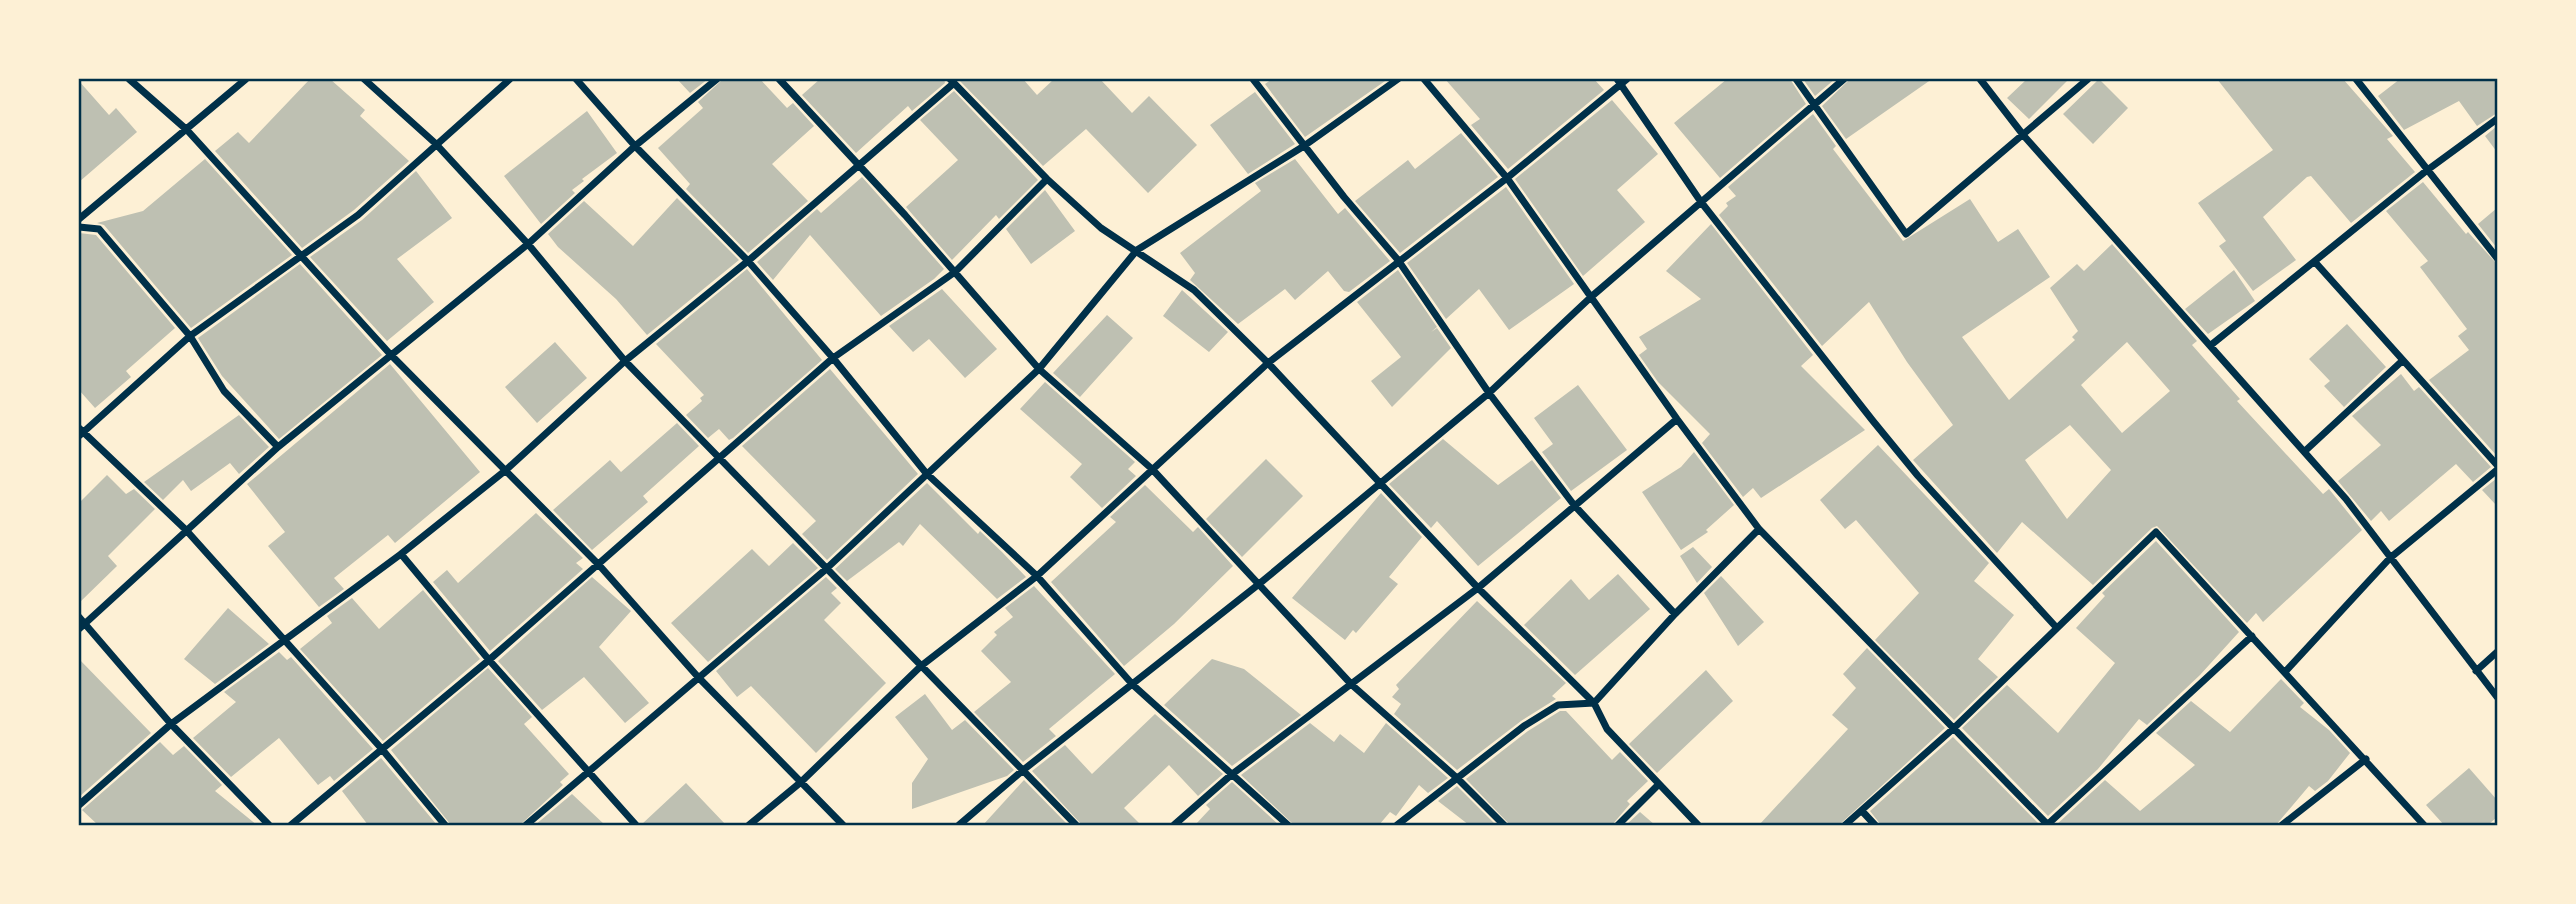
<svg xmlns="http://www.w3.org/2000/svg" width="2576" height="904" font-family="'Crimson Pro',serif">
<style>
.building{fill:#bec0b2;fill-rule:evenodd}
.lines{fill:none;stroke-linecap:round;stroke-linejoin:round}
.minor{stroke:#003049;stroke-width:7}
.neatline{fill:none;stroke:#003049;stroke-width:2.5}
</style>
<rect width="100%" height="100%" fill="#fdf0d5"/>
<path class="building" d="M310,79H330L365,110L360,116L409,161L354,210L302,248L215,151L238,132L249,143Z
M677,79H708L690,93Z
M723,79H760L787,108L793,103L814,126L772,164L808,201L748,253L686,189L690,184L658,148L703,108L698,102Z
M820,79H944L945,83L912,111L908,106L856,153L802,95Z
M958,79H1023L1037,95L1054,79H1100L1132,113L1149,96L1197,145L1148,193L1086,129L1043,166Z
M1272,79H1388L1305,137L1265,84Z
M1445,79H1594L1604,90L1508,169L1471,125L1480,119Z
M1727,79H1790L1806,104L1720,178L1674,123Z
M1803,79H1835L1815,96Z
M1850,79H1932L1846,139L1822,106Z
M2027,79H2069L2029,119L2007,98Z
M2099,79L2128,108L2093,144L2063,114Z
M2217,79H2343L2393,136L2387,139L2415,172L2351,223L2311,176L2307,177L2263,217L2296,260L2253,291L2219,246L2226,241L2198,203L2273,150Z
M2400,79H2497V113L2477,126L2459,101L2404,130L2378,96Z
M79,81L109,115L116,108L137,132L79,182Z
M954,91L1038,180L999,219L996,215L952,260L906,207L958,160L920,120Z
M1255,92L1295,144L1248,174L1210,125Z
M1612,100L1658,154L1617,190L1645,222L1583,276L1515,179Z
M587,111L617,153L582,179L584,181L572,190L575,193L541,224L504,176Z
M1813,114L1836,146L1833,149L1903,241L1970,199L1998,242L2018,229L2050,277L1962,337L2009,400L2075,340L2072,337L2078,331L2050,288L2077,264L2084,271L2112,244L2197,341L2192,345L2240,399L2237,401L2323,494L2329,489L2362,530L2263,622L2256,613L2247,623L2157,526L2152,528L2093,585L2022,522L1997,553L1913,460L1953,425L1907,362L1869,302L1822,346L1719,215L1728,206L1726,203L1736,196L1728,187ZM2127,342L2170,391L2122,433L2081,385ZM2070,425L2111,470L2067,519L2025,460Z
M2497,126V152L2485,136Z
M1461,133L1498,177L1400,253L1355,201L1408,160L1415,169Z
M205,159L292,255L191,328L104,225L97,223L143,211Z
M1295,159L1338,214L1345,208L1390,261L1349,292L1344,291L1328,271L1295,300L1285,289L1238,324L1190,280L1195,273L1180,253L1261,191L1255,183Z
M416,171L452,218L397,259L434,302L387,341L310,257L362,220Z
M862,177L944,269L934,279L881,316L810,235L773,280L757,262L817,209L821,213Z
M2423,182L2466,234L2468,232L2497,264V456L2429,380L2469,350L2458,336L2467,329L2420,267L2428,261L2386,211Z
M1506,187L1574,284L1509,330L1479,289L1446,319L1407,263Z
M1045,190L1075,231L1031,264L1006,229Z
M677,198L739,260L647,335L616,299L558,247L548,234L584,201L633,246Z
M2497,208V248L2478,224Z
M1711,224L1813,355L1801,366L1865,430L1761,498L1753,488L1743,497L1702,443L1710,434L1658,382L1639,355L1647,349L1639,337L1701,299L1666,271Z
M79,233L96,235L175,328L126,371L131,377L95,408L79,390Z
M300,264L382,355L279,439L222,376L198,338Z
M747,269L822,360L733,438L729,440L719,429L708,438L686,415L702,401L700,398L704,395L656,344Z
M1398,270L1437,327L1431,332L1437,328L1451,348L1392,407L1371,381L1401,357L1357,302Z
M2234,270L2255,301L2208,334L2185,309Z
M942,289L997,349L965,378L929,339L913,352L889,326Z
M1182,290L1228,332L1209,352L1163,316Z
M1107,315L1133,338L1080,397L1053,373Z
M2347,324L2386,367L2344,407L2324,386L2330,381L2309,359Z
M555,342L587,378L537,423L505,387Z
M390,364L480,472L395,543L388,535L334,578L344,589L319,607L268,546L285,532L247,484Z
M830,369L918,474L827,560L802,534L816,521L742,446Z
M2401,374L2414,391L2419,387L2491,467L2473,482L2456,464L2389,521L2381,511L2371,521L2338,481L2381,445L2352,416Z
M1045,382L1135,462L1128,469L1136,476L1102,508L1070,477L1082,464L1020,409Z
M1578,385L1627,450L1571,491L1542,452L1553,444L1534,418Z
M239,415L269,447L239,474L230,463L191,491L183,480L163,500L144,482Z
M677,423L699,446L643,496L648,502L592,550L553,510L610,460L621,472Z
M1443,439L1498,485L1532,460L1561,498L1478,566L1437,521L1431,528L1389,484Z
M1878,445L1989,563L1974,581L2014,615L1978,659L1998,677L1954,720L1875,640L1919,593L1856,520L1845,529L1820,500Z
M1694,452L1734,505L1706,530L1708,532L1681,550L1642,492L1681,467Z
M1266,459L1303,496L1242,557L1206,519Z
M107,475L126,494L134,489L155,509L108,556L117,566L79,603V503Z
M2497,478V506L2482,490Z
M927,483L978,534L980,531L1002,552L1026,577L997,599L920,524L903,546L899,542L847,581L835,569Z
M1145,485L1193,532L1198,527L1233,566L1174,624L1124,666L1051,582L1116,522L1110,517Z
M1381,493L1422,537L1389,577L1398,584L1356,633L1353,630L1345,640L1292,598Z
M536,513L583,558L576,563L583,569L490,651L433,582L447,570L458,583Z
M2156,541L2239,632L2200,675L2147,725L2139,719L2098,769L2048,816L1962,728L2007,685L2058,733L2115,663L2076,628L2105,596L2102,593Z
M793,543L818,568L708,662L671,623L752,549L769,566Z
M1693,547L1712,567L1697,583L1680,556Z
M1618,574L1650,609L1575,675L1524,625L1571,579L1589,600Z
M1721,576L1764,622L1738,646L1704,593Z
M592,577L631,611L599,647L649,703L625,723L584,677L542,710L498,661Z
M826,577L837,588L831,593L841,603L824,620L886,683L816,753L751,686L737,697L716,671Z
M1034,586L1115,674L1049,729L1056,736L1023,762L974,712L1011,682L981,651L997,635L994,632L1013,617L1005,608Z
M423,590L480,659L383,741L300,649L332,623L327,616L352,598L379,629Z
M1477,601L1566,683L1552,696L1556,699L1521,721L1457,770L1394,714L1401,704L1392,697L1399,689L1396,685Z
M228,608L269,644L215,684L184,659Z
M1867,648L1945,728L1839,825H1759L1848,729L1832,715L1856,688L1843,674Z
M279,652L287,660L291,657L373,749L334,781L330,776L318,785L279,738L231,777L193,738L236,702L224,692Z
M79,659L151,733L79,797Z
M1212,659L1244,669L1301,715L1232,766L1164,705Z
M488,668L532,717L524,724L569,774L560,782L563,785L520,825H451L391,750Z
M1706,670L1733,701L1657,773L1629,744Z
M2281,679L2304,703L2300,707L2329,730L2350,753L2328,781L2315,791L2309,786L2276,825H2056L2105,780L2140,811L2195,765L2156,733L2191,701L2230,732Z
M925,694L952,730L965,720L1014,770L1007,776L912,809V783L928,759L895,717Z
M1560,711H1566L1612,760L1620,752L1648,781L1627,801L1630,804L1612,825H1510L1466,779L1528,731Z
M1155,714L1223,774L1198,796L1169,765L1124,808L1141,825H1082L1032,771L1065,745L1092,774Z
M1310,723L1334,742L1340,734L1364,753L1386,723L1448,778L1428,793L1419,785L1396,816L1390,812L1379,825H1294L1241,775Z
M1953,737L2040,825H1881L1870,811Z
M160,742L173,755L184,746L222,785L215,791L257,825H98L82,810Z
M381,758L437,825H368L342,791Z
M2469,768L2497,800V817L2488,825H2444L2426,805Z
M1024,780L1068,825H983Z
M1232,782L1279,825H1195L1210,809L1206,805Z
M686,783L726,825H642V824Z
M1457,786L1496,825H1469L1438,801Z
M572,794L605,825H535Z
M1640,812L1655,825H1626Z"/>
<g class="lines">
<path class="minor" d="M129,79L187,130L390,354L599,565L698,677L843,825
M364,79L435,143L528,244L625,361L1076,825
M576,79L635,146L748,261L833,358L926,473L1037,576L1133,685L1288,825
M779,79L905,215L1039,369L1152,469L1352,685L1457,778L1504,825
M950,79L1047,179L1101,228L1194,290L1268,363L1478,588L1594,703L1607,729L1698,825
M1253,79L1344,197L1398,260L1489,393L1574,505L1675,614
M1424,79L1507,178L1677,419L1759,529L2048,825
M1617,79L1701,202L1873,421L1918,476L2056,627
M1796,79L1906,234L2088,79
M1980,79L2024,136L2346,499L2497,697
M2356,79L2497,258
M79,219L246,79
M79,227L99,229L190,336L224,391L278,447
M2315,262L2497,465
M2211,345L2426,171L2497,119
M79,428L186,530L381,748L445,825
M79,436L190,336L358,215L510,79
M2305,451L2401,362
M401,554L489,660L636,825
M79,617L171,724L269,825
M79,629L278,447L528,244L635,146L717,79
M2476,671L2497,652
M2285,672L2390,558L2497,470
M79,805L171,724L401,554L506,470L625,361L748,261L954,83
M1862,811L1875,825
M291,825L489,660L833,358L955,272L1047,179
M526,825L825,570L1039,369L1137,250L1304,146L1398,79
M749,825L801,782L921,666L1037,576L1268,363L1507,178L1627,79
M959,825L1022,771L1259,584L1489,393L1591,297L1844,79
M1174,825L1231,775L1478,588L1677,419
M1397,825L1524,726L1558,705L1594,703L1675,614L1759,529
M1618,825L1659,784
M1845,825L1954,728L2156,532L2424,825
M2047,825L2252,636
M2282,825L2366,759"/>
</g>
<rect width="2576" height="904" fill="none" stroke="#fdf0d5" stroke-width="161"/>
<rect x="80" y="80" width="2416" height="744" class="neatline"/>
</svg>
